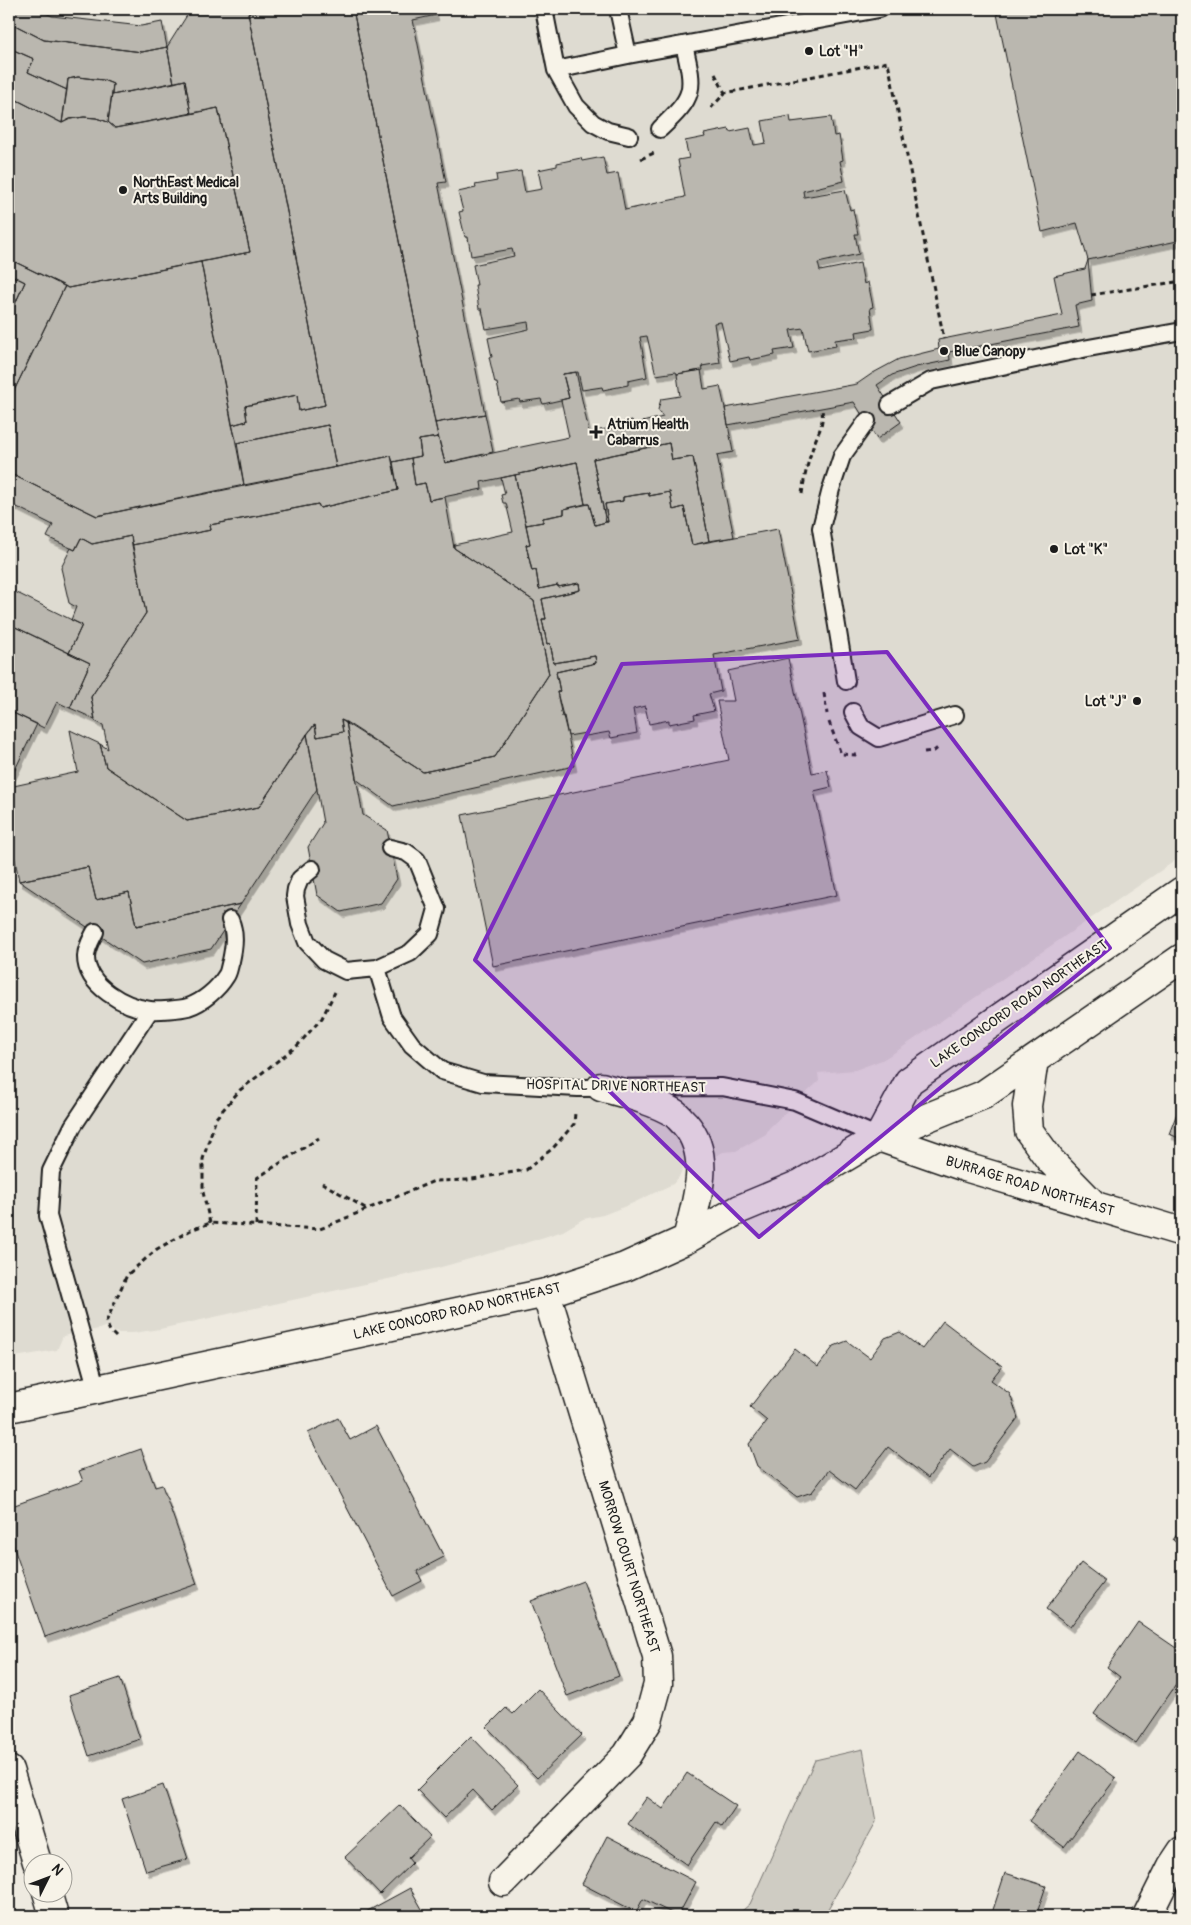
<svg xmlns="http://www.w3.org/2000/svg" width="1191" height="1925" font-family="Pangolin,sans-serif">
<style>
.built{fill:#dedbd1}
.green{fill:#cfccc3;stroke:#767470}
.building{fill:#bab7af;stroke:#1c1c1c;filter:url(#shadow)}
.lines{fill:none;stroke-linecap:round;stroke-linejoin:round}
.service-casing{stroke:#1c1c1c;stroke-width:20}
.minor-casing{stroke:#1c1c1c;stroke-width:31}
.secondary-casing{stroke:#1c1c1c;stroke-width:31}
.path{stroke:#1c1c1c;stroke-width:3;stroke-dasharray:5 4;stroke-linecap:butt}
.service{stroke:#f7f3e8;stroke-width:16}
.minor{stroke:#f7f3e8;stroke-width:28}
.secondary{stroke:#f7f3e8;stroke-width:28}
.marked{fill:#7b2cbf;fill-opacity:0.2;stroke:#7b2cbf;stroke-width:4;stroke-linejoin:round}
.poi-dot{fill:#1c1c1c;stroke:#f7f3e8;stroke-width:2}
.labels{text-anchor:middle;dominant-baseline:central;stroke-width:4;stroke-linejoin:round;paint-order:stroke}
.poi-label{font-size:14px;font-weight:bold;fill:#1c1c1c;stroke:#f7f3e8;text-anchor:start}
.street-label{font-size:14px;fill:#1c1c1c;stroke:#f7f3e8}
</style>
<defs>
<filter id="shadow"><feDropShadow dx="3" dy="5.5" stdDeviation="0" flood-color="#0004"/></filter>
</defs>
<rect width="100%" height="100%" fill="#eeeae0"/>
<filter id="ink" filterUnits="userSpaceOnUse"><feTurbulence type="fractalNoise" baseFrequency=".02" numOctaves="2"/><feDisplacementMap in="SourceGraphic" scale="10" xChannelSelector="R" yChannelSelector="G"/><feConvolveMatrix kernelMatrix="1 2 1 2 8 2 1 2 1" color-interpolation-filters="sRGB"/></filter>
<g filter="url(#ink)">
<path class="built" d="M9,9H1182V856L897,1051L882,1060L855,1070L818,1073L819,1081L769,1128L766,1134L736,1151L723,1152L689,1171L683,1168L679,1177L673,1184L631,1204L603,1215L583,1219L563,1231L519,1245L438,1268L160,1329L133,1333H118L114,1332L109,1325L99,1329L63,1336L57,1350L9,1358Z"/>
<path class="green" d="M863,1749L876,1822L824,1916H736L750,1904L815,1760Z"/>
<path class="building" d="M9,9H38L52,16L141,26L162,22L167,47L142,52L44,40L9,22Z
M191,9H271L248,13L325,405L299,411L297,395L245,406L247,421L232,425L201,262L250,252L218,108L191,114L185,80L174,83L167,47Z
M271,9H353L438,437L419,440L421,456L393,462L391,456L336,467L328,425L237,443L232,425L247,421L245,406L297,395L299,411L325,405L248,13Z
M353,9H434L436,15L413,20L446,182L438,183L485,414L435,423Z
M996,9H1182V240L1088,260L1077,223L1042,232Z
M9,22L44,40L142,52L167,47L174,83L112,95L113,84L103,80L78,77L68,79L67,90L28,72L34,59L9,48Z
M9,48L34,59L28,72L67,90L62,123L9,96Z
M78,77L103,80L113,84L108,122L96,118L84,117L70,119L62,123L68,79Z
M185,80L191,114L115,128L108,122L112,95Z
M9,96L62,123L70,119L84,117L96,118L108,122L115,128L218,108L250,252L68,288L9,259Z
M790,116L791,122L831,117L834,136L839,135L843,160L840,161L844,181L803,191L804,197L845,190L850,210L853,209L858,234H855L859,254L818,263L820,271L860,263L864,284L868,282L873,307L870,308L873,329L856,332L857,337L835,340L836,346L808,351L803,328L790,330L794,348L774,351L775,355L750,360L749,357L730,361L721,322L714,323L720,363L702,366L703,370L677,374L676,372L656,375L647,336L640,337L647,377L628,381V385L603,390L602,387L582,390L578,372L563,374L569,398L543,404L541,399L520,402L519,399L501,402L497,383H495L489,357H492L488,338L529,329L528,322L486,329L482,309H479L475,285H477L473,265L514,256L512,249L471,256L468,237H465L459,212L463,211L458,192L476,188L475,185L497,181L496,175L521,171L525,192L542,189L538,170L557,166V163L581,158L582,161L603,157L607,175L618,173L625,210L685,197L678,160L689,158L685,141L705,137L704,134L729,129L730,132L750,128L754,145L766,143L762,121Z
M9,259L65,286L9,401V317L25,282L9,274Z
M1088,260L1092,301L1075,305L1079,327L949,352L950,360L916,367L892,375L877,385L901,422L877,439L854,402L728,425L725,408L857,384L873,373L899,359L939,349L938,340L1062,315L1054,276L1085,269Z
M201,262L244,485L97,516L9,473V401L65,286L68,288Z
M9,274L25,282L9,317Z
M701,370L704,389L720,386L725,408L733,452L717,455L734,537L709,541L693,457L672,460L669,443L593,459L606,522L595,525L589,504H585L577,462L481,482L482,489L429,500L425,483L415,485L411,458L421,456L419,440L438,437L445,463L569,437L561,400L569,398L563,374L576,372L589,432L612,428L613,425L632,420L634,424L663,417L658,410L661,399L680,396L677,374Z
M485,414L493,452L445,463L435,423Z
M328,425L336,467L244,485L237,443Z
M669,443L672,460L693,457L709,541L692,545L684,507L673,510L670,492L649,496V493L623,497V501L605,504L608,522H606L593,459Z
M391,456L398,490L320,508L318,504L210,525L211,530L132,545L131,536L92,544L81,538L75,550L47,537L53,525L9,503V473L97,516Z
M411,458L415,485L425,483L429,500L445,497L454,548L534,601L549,674L495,757L423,772L341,720L343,732L317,737L315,725L313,726L259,807L187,821L106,767L100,744L108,749L103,725L95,721L91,697L146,613L132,545L211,530L210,525L318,504L320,508L398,490L393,462Z
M577,462L585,504L564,509V514L543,518V522L526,525L515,475Z
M515,475L530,544L526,545L532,571L536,570L539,589L558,585V587L579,583L580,590L542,599L546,619H542L547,644L550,643L554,663L595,656L596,663L556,672L560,692H557L562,717L564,716L574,766L393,806L356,779L346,722L423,772L495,757L549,674L534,601L454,548V545L513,532L506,503H503L501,495L505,494L501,478Z
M670,492L673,510L684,507L692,545L778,529L800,639L714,655L721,691L709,694L714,711L694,715L695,719L669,724V720L649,724L645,706L633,709L637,733L611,738L609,732L586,736V733L568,736L557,692H560L556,672L596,663L595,656L554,663L550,643L547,644L542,619H546L542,599L580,590L579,583L558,587V585L539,589L536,570L532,571L526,545L530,544L526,525L543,522V518L564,514V509L589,504L595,525L606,522H608L605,504L623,501V497L649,493V496Z
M131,536L146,613L91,697L95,719L70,708L90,663L69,653L82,625L71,620L76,607L69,603L61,568L71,548L75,550L81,538L92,544Z
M9,589L82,625L69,653L9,624Z
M9,624L90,663L70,708L57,702L44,728L9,711Z
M788,658L812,773L827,770L831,787L814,791L837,895L493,966L462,815L729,760L717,701H734L728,671Z
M9,711L37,724L9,782Z
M341,720L346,722L363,815L387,830L397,879L381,903L341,912L317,895L308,847L323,823L307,734L315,725L317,737L343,732Z
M70,730L100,744L106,767L187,821L259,807L307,734L317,789L241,904L136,926L129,892L96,900L88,867L19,881L9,828V787L78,772Z
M88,867L96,900L129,892L136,926L241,904L211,949L142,964L19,881Z
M1182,1100V1139L1169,1134Z
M943,1321L1002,1366L991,1380L1010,1394L1018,1418L985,1462L973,1467L950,1449L928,1478L888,1447L855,1490L829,1470L812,1492L797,1497L757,1466L749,1444L767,1421L750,1407L795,1349L818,1367L834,1346L847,1341L870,1358L885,1338L900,1332L922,1349Z
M338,1418L350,1440L376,1426L444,1557L417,1571L422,1581L393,1596L308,1433Z
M141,1449L155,1487L162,1485L197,1584L45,1637L9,1534V1507L83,1481L79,1471Z
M1182,1527V1547L1173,1540Z
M1081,1563L1105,1581L1070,1627L1046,1609Z
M583,1581L619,1676L567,1696L531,1601Z
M1138,1622L1182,1652V1676L1136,1743L1094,1714L1120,1677L1107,1667Z
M120,1678L140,1739L89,1756L69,1695Z
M538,1689L582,1735L537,1778L487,1727L506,1708L513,1714Z
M471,1736L518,1785L492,1810L473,1790L444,1818L417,1790Z
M1080,1751L1116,1778L1064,1847L1029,1821Z
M687,1773L736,1806L722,1827L716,1822L687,1865L628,1824L647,1797L663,1809Z
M163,1785L188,1859L146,1871L122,1799Z
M400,1805L430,1837L408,1858L412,1863L380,1894L345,1857Z
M607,1836L696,1882L678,1916L643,1899L636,1912L582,1884Z
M1005,1873L1046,1886L1036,1916H991Z
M410,1888L426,1916H364L362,1914Z"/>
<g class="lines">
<g class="service-casing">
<path id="service" d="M544,9L556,70L576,106L593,123L608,131L629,136
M618,9L628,55
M556,70L628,55L879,9
M660,129C695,96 695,91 684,45
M890,405L931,381L1083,349L1182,331
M846,681L821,528L831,489L842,456L867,421
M853,712L861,727L879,738L955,715
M312,869L300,879L296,889L295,896L300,924L307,942L324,960L346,971L377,968L410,953L430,934L437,909L417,860L406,852L390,848
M95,932C91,940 86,948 86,957C86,986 125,1007 150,1010C157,1011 181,1009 188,1007C203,1002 218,989 226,976C229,972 229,966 231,961C234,947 236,934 230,920
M377,968L392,1017L412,1045L442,1071L483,1083L578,1088L722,1087L795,1101L879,1137
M97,1390L48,1216L51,1171L73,1126L150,1010"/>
</g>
<g class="minor-casing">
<path id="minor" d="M879,1137L965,1167L1182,1232
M9,1770L37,1862
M503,1882L627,1755L648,1721L658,1684L657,1656L546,1293
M47,1892L54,1916
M1147,1916L1172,1866L1182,1851"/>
</g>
<g class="secondary-casing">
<path id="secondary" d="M1034,1060L1027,1106L1029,1131L1050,1160L1095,1206
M601,1087C626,1094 652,1100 674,1113C678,1116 681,1120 685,1124C713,1156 696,1202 687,1239
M879,1137L909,1081L1182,891
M9,1408L546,1293L625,1267L687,1239L740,1209L800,1184L879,1137L983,1095L1182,958"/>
</g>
<path class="path" d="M715,74L725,93
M711,108L725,93L888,62L944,339
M641,159L656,152
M1091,295L1182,281
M802,494C804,479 807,465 812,450C817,433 824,428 822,408
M824,693L827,714
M829,722L841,754L858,755
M924,752L934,751L939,747
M322,1183L367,1209
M210,1223L203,1192V1159L216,1118L240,1090L298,1045L322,1018L335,992
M256,1225L257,1178L319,1138
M116,1337L110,1331L106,1322L127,1275L157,1249L191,1230L210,1223L320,1229L434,1181L467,1180L526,1170L553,1148L574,1124L575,1113"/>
<use href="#service" class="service"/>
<use href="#minor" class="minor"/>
<use href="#secondary" class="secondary"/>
</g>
</g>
<path class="marked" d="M887,652L1110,948L759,1237L475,960L622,664Z"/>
<g class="poi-dot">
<circle cx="809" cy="51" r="5"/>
<circle cx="123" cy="190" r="5"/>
<circle cx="944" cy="351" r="5"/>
<path d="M593.5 424.5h5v5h5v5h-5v5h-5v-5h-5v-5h5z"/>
<circle cx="1054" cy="549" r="5"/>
<circle cx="1137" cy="701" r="5"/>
</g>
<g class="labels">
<g class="poi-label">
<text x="819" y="51">Lot "H"</text>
<text x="133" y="182">NorthEast Medical<tspan x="133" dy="16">Arts Building</tspan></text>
<text x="954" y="351">Blue Canopy</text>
<text x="607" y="424">Atrium Health<tspan x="607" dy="16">Cabarrus</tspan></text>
<text x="1064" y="549">Lot "K"</text>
<text x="1127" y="701" text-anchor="end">Lot "J"</text>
</g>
<g class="street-label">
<text transform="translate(1019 1004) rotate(-35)">LAKE CONCORD ROAD NORTHEAST</text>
<text transform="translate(616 1086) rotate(1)">HOSPITAL DRIVE NORTHEAST</text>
<text transform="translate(1030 1186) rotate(17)">BURRAGE ROAD NORTHEAST</text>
<text transform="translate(457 1311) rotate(-13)">LAKE CONCORD ROAD NORTHEAST</text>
<text transform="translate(629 1567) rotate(73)">MORROW COURT NORTHEAST</text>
</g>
</g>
<rect width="1191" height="1925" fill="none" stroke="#f7f3e8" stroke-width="30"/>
<rect x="15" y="15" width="1161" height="1895" fill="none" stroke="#1c1c1c" stroke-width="2" filter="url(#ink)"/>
<g transform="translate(48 1878) rotate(48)"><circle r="24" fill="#f7f3e8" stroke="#9f9d96"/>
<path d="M0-4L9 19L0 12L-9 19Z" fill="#1c1c1c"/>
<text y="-8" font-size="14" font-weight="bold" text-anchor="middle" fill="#1c1c1c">N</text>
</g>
</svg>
